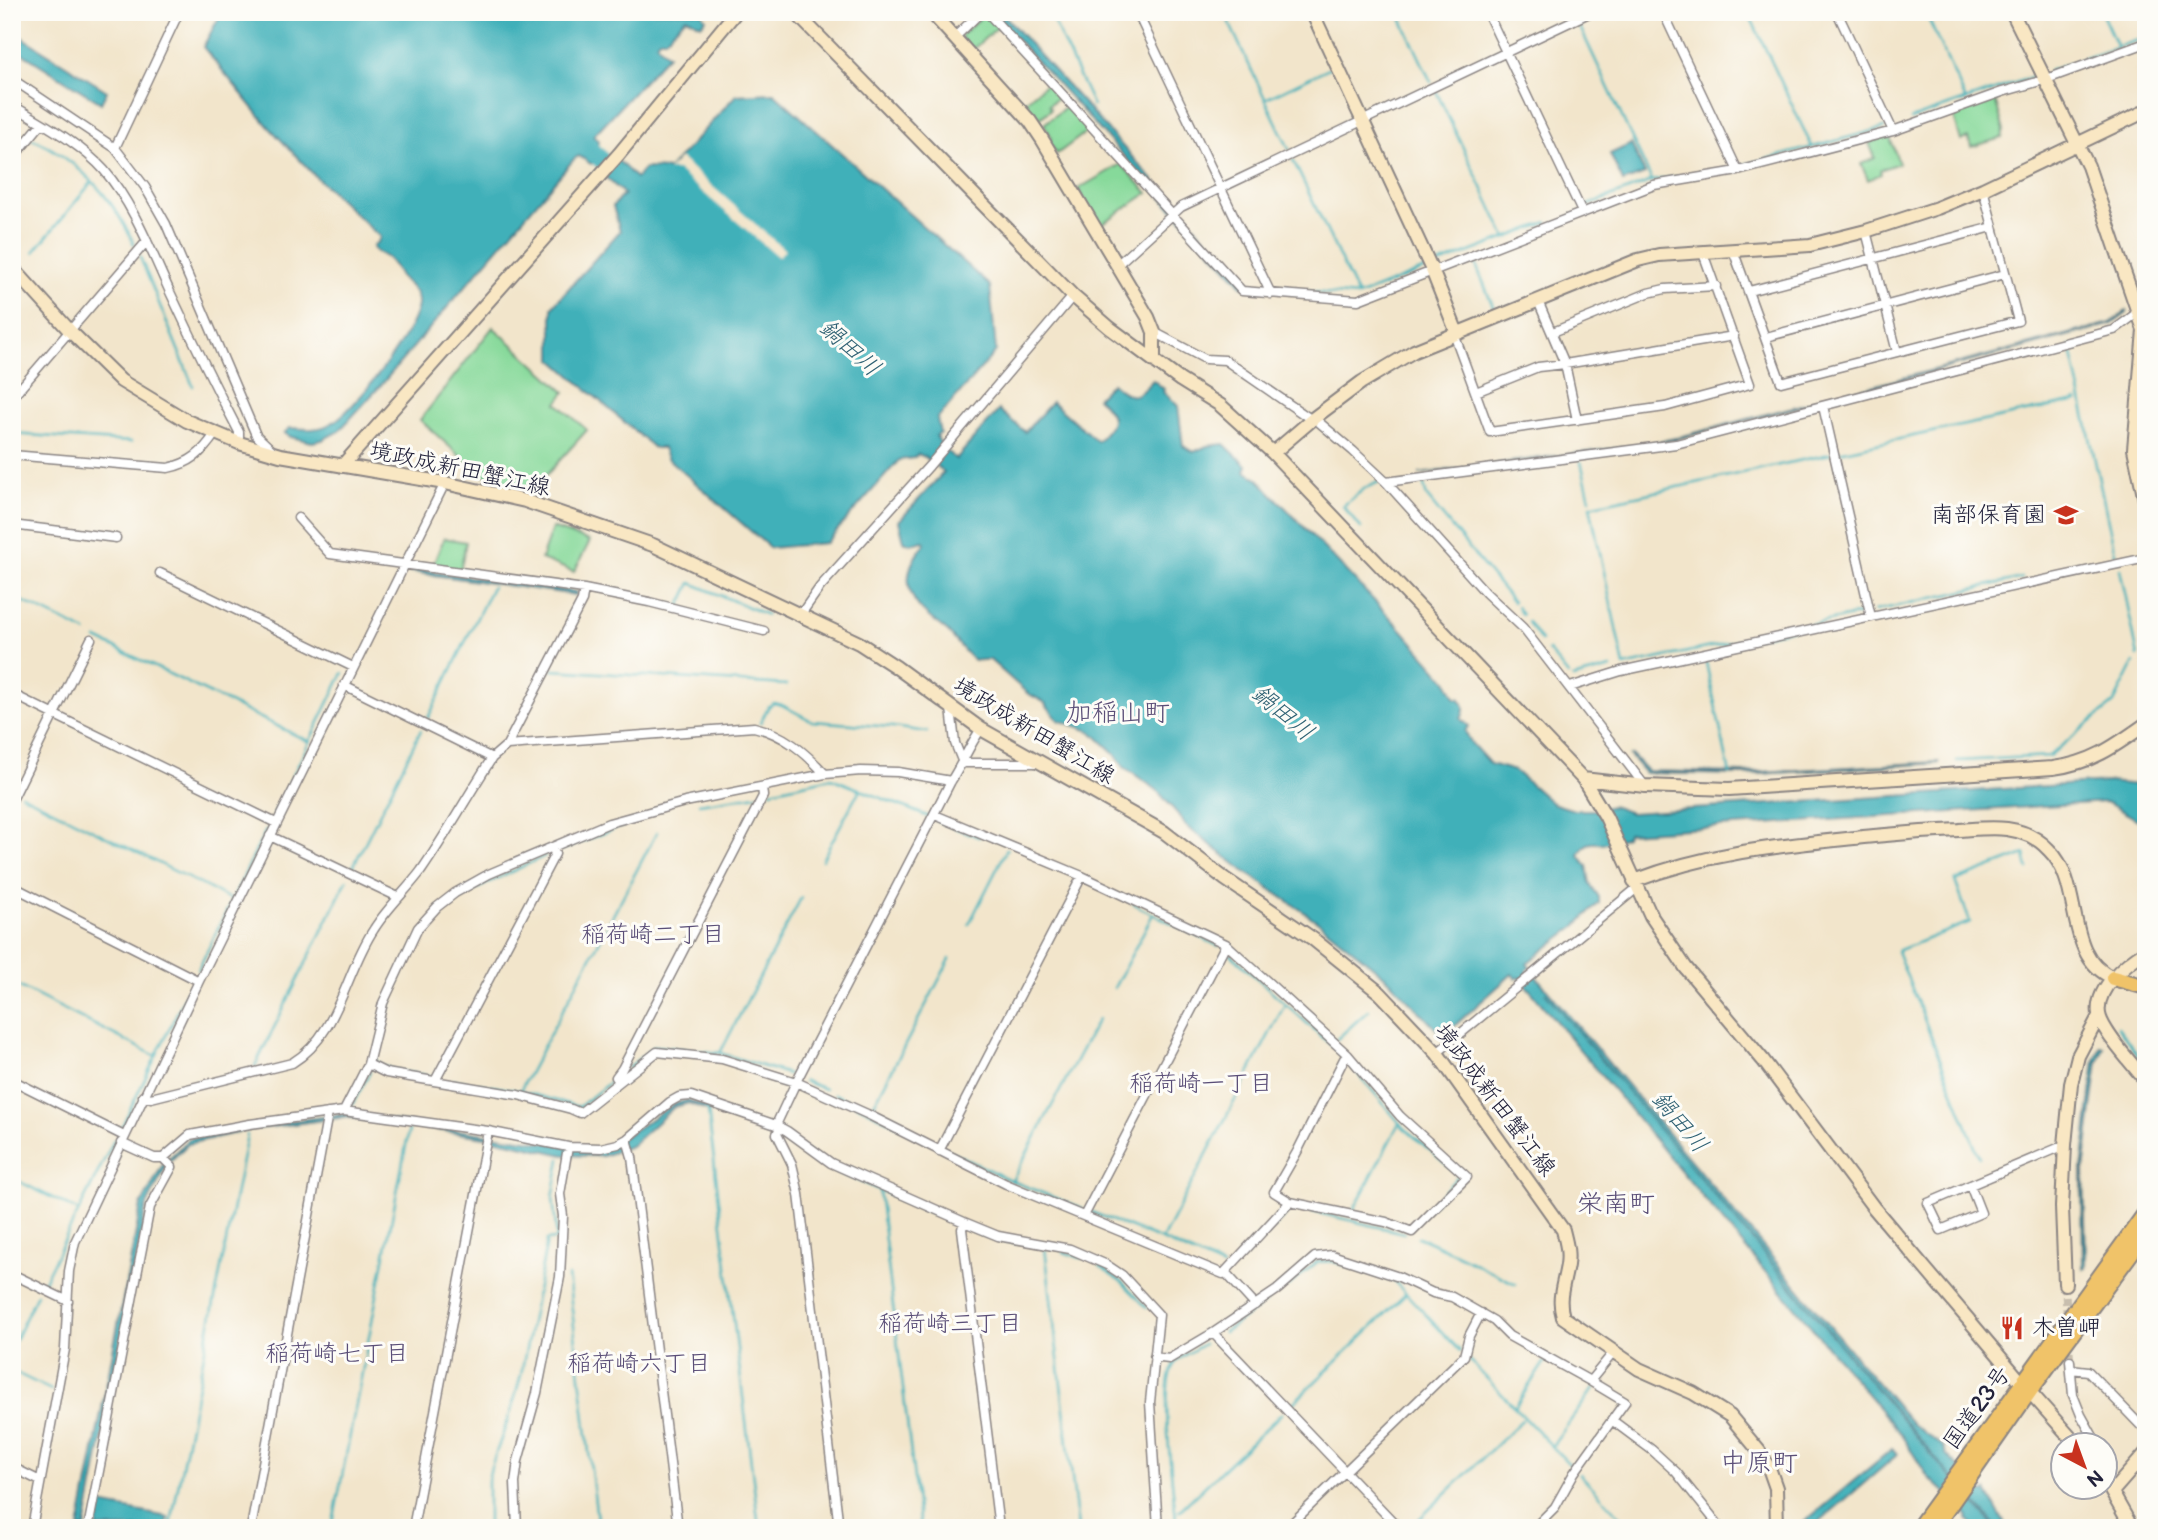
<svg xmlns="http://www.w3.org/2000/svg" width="2158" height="1540" font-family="'Balsamiq Sans','Klee One',sans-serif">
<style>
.green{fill:#86d99a;stroke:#547e6a;stroke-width:2}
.water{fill:#40b0b9;stroke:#31697a;stroke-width:2}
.pier{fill:#f2e5cb}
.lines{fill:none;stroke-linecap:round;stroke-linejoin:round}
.stream{stroke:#40b0b9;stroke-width:2.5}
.river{stroke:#40b0b9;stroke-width:18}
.street-tunnel{stroke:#c8beae;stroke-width:8;stroke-dasharray:8 4;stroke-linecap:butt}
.street-casing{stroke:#8a8483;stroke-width:11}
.secondary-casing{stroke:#8a8483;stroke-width:16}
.highway-casing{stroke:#8a8483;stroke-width:18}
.street{stroke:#fff;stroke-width:8}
.secondary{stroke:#f9e7c3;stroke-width:12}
.highway{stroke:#f0c369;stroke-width:14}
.labels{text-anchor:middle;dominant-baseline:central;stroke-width:6;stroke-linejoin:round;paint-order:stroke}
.street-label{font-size:23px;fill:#22223b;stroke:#fdfcf7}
.poi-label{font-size:23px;fill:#22223b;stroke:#fdfcf7;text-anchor:end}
.water-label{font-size:24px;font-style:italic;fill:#306274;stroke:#fdfcf7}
.neighbourhood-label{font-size:24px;fill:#5b4f78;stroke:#fdfcf7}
.quarter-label{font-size:26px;fill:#5b4f78;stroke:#fdfcf7}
</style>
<rect width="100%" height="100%" fill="#fdfcf7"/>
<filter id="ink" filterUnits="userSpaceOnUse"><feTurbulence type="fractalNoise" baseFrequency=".0143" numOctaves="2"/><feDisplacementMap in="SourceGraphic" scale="14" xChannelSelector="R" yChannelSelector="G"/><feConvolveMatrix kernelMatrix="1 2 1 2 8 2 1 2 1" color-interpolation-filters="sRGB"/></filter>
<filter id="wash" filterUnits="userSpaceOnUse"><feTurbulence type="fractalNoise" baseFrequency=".00686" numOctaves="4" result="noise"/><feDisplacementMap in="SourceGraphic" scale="28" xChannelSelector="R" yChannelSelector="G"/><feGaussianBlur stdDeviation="1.57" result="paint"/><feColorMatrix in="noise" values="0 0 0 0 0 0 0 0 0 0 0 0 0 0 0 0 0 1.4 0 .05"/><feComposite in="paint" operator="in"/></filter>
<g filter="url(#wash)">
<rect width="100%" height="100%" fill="#f2e5cb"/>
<path class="green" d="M986,13L998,27L972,50L961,38L962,34Z
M1048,82L1060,96L1049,105L1051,109L1037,121L1022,104Z
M1995,100L2004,130L2002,138L1971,147L1968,138L1961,141L1953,114Z
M1068,105L1089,130L1057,154L1048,141L1052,138L1044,124Z
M1889,135L1899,163L1880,170L1881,174L1868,180L1861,164L1875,158L1869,143Z
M1121,164L1148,193L1100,225L1078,189Z
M493,327L565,392L557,403L587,430L533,490L480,474L420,420Z
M552,528L590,541L574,572L541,559Z
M444,538L466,542L460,571L432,567Z"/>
<path class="water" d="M222,12H701L706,19L701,25L686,17L665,39H659L656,43L668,55L593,136L599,141L596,146L602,152L591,164L579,156L574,159L381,385L339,431L322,440L312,442L291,437L284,433L290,428C305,429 319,431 332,423C354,411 421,325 418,301C417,288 407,285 400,276C396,270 393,263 387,258C383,255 378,253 374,250L373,246L378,242L380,237L317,178L269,127L203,47Z
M992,12H1001L1247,284L1244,287Z
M12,31L107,91L101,103L12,47Z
M774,93L990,286L996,351L937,419L940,433L936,436L945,450L956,459L999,410L1025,432L1052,402L1097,441C1116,422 1118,417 1097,398L1112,383C1132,401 1135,399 1153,380L1164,389L1163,392L1178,406L1183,446L1194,452L1207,446L1224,444L1247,466L1245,471L1258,479L1402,630L1447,681L1456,699L1459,698C1466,706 1465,710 1461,719L1469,726L1465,731L1472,744L1490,764L1515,771L1552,803L1574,810H1596L1612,806L1631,813L2109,782L2146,786V821L2138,820L2106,802L1627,833L1626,837C1620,839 1614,842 1608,843C1592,845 1588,837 1579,855L1587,866L1590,884L1599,897V903L1576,926L1527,963L1530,967L1526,971L1532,978L1535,975L1912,1424L1944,1447L1946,1454L1977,1488L1984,1493L1987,1491L2007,1528H1998L1942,1466L1545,992L1941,1466L1996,1528H1977L1967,1519L1968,1516L1962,1508L1928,1477L1900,1433L1519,977L1516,979L1512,974L1443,1036L1388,979L1363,958L1317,921L1244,871L1185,825L1182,819L1157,790L1124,767L1115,754L1096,736L1090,731L1058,720L1044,702L1027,693L990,660C985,659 980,661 974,660C968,657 955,639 948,632C939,624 927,617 919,607C901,584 908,563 925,544L924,541L910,544L904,541L899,521L944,472L925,457L918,454L914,458L899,460L826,543L770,548L667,458L663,448H654L552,359V307L620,231L613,206L624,194L602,174L616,159L636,178L645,168L669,169L736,95Z
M1631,144L1645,174L1623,182L1610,154Z
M2126,311L2127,313L2112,324L1677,439L1641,446L1419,474L1641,445L1676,438L2111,323Z
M407,568L577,592V595L405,571Z
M1632,755L1647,771L1743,773L1939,762V763L1743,775L1645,773L1630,756Z
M2101,1046L2104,1047L2098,1062L2084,1170L2086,1267L2083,1268L2082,1169L2095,1060Z
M688,1100L709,1108L708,1111L689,1103L674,1107L631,1146L603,1156L564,1155L485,1137L346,1117L248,1130L188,1144L167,1164L146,1207L85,1528H79L141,1205L163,1164L189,1139L250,1126L347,1114L602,1151L674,1104Z
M1892,1449L1897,1455L1812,1528H1797Z
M101,1504L168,1517L166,1528H97Z"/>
<path class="pier" d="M680,158L785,250L778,257L677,170H668Z"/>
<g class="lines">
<path class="stream" d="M1049,12L1093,106
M1224,12L1289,149
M1398,12L1431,82
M1574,12L1575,15
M1748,12L1812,147
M1925,12L1966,100
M2101,12L2117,47
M1579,25L1652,181
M2049,71L2146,37
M1436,91L1506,238
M1265,99L1331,67
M1911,119L2035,76
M32,139C42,142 52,149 61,155C95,179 117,207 134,244
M1293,160L1358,296
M1741,166L1884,128
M1586,206L1652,181L1678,177
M34,252L92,182
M140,257L193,386
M1474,260L1495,311
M1434,266L1548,222
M1276,289L1358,296L1428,268
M2070,345L2116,558
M12,434L131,442
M1839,452L2077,401
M1830,454L1590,506L1624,666L1865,613
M1581,462L1590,499
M1423,482L1427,497L1513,602
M1361,528L1343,506L1365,488L1379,482
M2120,569L2138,656
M12,596L86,632
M680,606L691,583L767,615
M1517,607L1522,615
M1874,611L2022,578
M1528,622L1541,641
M97,639L308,741
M1548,650L1568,675
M1705,658L1730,774
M553,670L787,685
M1573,678L1611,668
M428,718L492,587
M760,723L769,706L774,703L782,705L812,721L893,727L927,732
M1957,761L2049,756L2114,703L2134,663
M771,791L831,778L929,817
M21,794L232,900
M699,804L757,795
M274,814L343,673
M937,821L979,837
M561,850L632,822
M822,860L860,789
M352,869L421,730
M1133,904L1218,946
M969,924L1007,849
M1226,950L1340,1053
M198,970L266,830
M12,983L156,1056
M1114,988L1153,914
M2118,1027L2146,1067
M1337,1039L1369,1010
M720,1053L801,898
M1349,1063L1403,1127L1459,1175L1412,1226
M255,1066L347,880
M628,1068L655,1046L720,1053L788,1074
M431,1076C414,1073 387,1073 375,1060C389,1005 404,938 453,903C481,884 515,871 545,856
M454,1080L520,1091L579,1107L610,1082
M804,1081L825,1089
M520,1091L657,832
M835,1094L935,1144
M351,1107L370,1072
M706,1108L772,1129L783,1135L829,1168L958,1224
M706,1108L708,1111L759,1528
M871,1110L950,959
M121,1128L191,984
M945,1149L1012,1181L1083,1209
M1979,1157L1897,951L1970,922L1955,881L2025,854L2028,869
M12,1178L79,1211
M1012,1181L1098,1019
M879,1191L920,1528
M1091,1212L1162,1240L1223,1267
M1352,1213L1399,1123
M967,1228L990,1238L1016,1243
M1418,1237C1452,1251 1483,1268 1516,1284
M1162,1240L1285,1004
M1045,1248L1078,1528
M1064,1252L1081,1258
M1243,1258L1293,1207L1404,1233
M1100,1266L1122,1282L1147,1308
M568,1276L598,1528
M43,1283L114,1140
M1288,1286L1317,1262L1332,1261L1394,1281L1460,1351
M1224,1332L1266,1302
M12,1346L37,1294
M1469,1360L1572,1467
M12,1371L51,1390
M1290,1406L1406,1294
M1515,1407L1546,1360
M1553,1445L1594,1388
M1580,1474L1631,1528
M1179,1511L1282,1413
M170,1528L247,1135
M332,1528L409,1130
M488,1528V1480L491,1467L511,1411L521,1375L547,1240L557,1239L553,1198L560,1159
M1177,1528C1174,1496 1159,1390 1173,1366C1179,1356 1195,1350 1204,1344
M1410,1528L1522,1420"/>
<path class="river" d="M579,140L621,177"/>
</g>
</g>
<g filter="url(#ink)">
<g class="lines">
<path class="street-tunnel" d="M2065,1284L2067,1319
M2069,1339L2070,1361"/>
<g class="street-casing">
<path id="street" d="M987,12L1242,291L1358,300L1654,185L1738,171L1893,131L2002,92L2044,80L2146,43
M1137,12L1271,294
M1487,12L1582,212
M1663,12L1738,171
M1837,12L1893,131
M955,37L981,12
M12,79L115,148L145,187L166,224L256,435L274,452
M12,105C43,124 80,143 104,170C134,205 151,251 170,292C192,339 215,386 239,432V443
M115,148L179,12
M12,159L42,123
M1866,231L1897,352
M1733,250L1781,382L2018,321L1983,189
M1117,265L1181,207L1591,12
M1749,291L1993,227
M1538,301L1565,364L1577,420
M1154,332L1205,359L1225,360L1312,420
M1553,332L1648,293L1665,289L1716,286
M1454,334L1490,432L1665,407L1750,384L1703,253
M1766,337L2005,274
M1476,392L1538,367L1565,364L1734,336
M12,398L147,241
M1823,406L1871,617
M1314,418L1353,451L1386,482L1486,593L1523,628L1645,786
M12,455L168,468C191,463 202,453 215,434
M1386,482L1676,444L2114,330L2137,313
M298,518L330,554L584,589L649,602L764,631
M12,525L116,538
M160,573L353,667
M801,614L820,587L929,466L1073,296
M344,685L492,758
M1570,687L1621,671L2146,558
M12,694L276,823
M951,708L955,743L963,763H1038
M507,745L582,601L584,589
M12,800L91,639
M935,815L1082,876L1226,944L1348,1055L1400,1116L1467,1177L1412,1232L1386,1222L1290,1202
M270,836L398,897
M12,886L199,981
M1437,1053L1637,888
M368,1064L386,1073L518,1095L571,1109L580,1113L657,1052L722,1059L796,1082L867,1114L1006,1184L1223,1274L1225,1272L1255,1305
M12,1080L124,1136
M435,1081L555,854L552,847
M619,1081L616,1077L622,1069L763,796L762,787
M143,1096L151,1098L292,1063C339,1035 345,972 374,929C387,908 406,891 421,871C446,835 468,795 492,758L507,745L754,727C784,734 805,752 825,774
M344,1111L368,1064L383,1003L418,928L437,907L455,893L489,874L609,823L685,802L825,774L861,771L898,772L951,781
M776,1125L796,1082L951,781C962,764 969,746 981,729
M780,1127L777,1134L792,1164L799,1194L839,1528
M627,1139L632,1157L678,1528
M121,1143L154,1158H163L190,1135L250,1124L344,1111L488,1131L568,1147L601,1148L618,1144L627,1139L670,1102L679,1097L691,1096L776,1125L787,1131L831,1163L964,1222L998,1236L1070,1249L1107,1265L1122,1275L1159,1315L1150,1402L1158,1528
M939,1151L1082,876
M1970,1185L1981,1213L1941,1230L1928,1203L2065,1145
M1084,1216L1226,944
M964,1222L962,1229L999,1528
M1225,1272L1290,1202L1274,1192L1297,1152L1344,1059L1348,1055
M12,1274L68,1301
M1213,1333L1399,1528
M1154,1357L1169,1359L1213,1333L1277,1290L1315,1257L1332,1255L1399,1277L1433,1293L1452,1297L1494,1321L1509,1336L1590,1381
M2070,1361L2073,1395L2081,1415L2096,1442L2092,1446
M2071,1369L2088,1371L2146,1431
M1613,1421L1652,1450L1676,1472L1721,1528
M12,1467L40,1481
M32,1528L65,1349L69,1271L75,1242L199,981L445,483
M88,1528L150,1207L172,1167L163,1158
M251,1528L328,1113
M413,1528L488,1131
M517,1528L515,1483L518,1461L537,1393L560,1277L563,1216L560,1194L568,1147
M1287,1528L1464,1356L1469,1336L1481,1313
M1534,1528L1555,1507L1574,1473L1625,1402L1590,1381L1613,1353"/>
</g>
<g class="secondary-casing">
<path id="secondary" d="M795,12L1073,296L1110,328L1180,380L1220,405L1273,453L1583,779L1606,817L1651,916L1686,968L1763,1060L1874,1208L2022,1383L2078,1446
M931,12L1030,121L1042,139L1148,317L1154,332V361
M1312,12L1432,270L1457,333
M2012,12L2088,166L2144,330L2134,449L2146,505
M12,267L70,331L121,381L187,421L239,443L280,455L445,483L525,501L653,545L859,643L896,667L981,729L1164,832L1225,879L1313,939L1380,993L1437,1053L1563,1230C1566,1242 1569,1252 1567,1265C1564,1284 1557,1298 1563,1317L1639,1369L1693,1393L1730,1416L1759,1451L1769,1468L1776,1488L1777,1528
M1273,453L1314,418L1362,382L1414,351L1638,260L1659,255L1810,245L1866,231L1937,208L1983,189L2146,111
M342,466L619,154L736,12
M1583,779L1645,786L1729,789L2053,768C2092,763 2115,746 2146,724
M1634,881C1716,850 1789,845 1874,836C1902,833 1930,831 1959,830C1975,829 1991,827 2007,829C2022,831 2038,838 2049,850C2085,885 2062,955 2113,978
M2146,951C2126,963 2095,988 2099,1014C2102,1032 2134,1066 2146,1081
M2065,1284L2062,1207L2065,1145L2071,1084L2078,1056L2099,1016
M2106,1482L2132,1528
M2112,1492L2146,1453"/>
</g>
<g class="highway-casing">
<path id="highway" d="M2113,978L2146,987
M1918,1528L2146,1212
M1934,1528L2030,1391L2146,1233"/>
</g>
<use href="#street" class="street"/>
<use href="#secondary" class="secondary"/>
<use href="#highway" class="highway"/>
</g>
</g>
<defs>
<g id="school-bare" transform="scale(1.89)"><path d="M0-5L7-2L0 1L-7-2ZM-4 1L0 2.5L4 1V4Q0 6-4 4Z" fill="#c8321e" stroke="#fdfcf7" stroke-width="2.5" paint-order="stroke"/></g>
<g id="restaurant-bare" transform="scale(1.89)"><path d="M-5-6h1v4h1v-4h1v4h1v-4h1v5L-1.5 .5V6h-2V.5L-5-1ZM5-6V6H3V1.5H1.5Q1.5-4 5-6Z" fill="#c8321e" stroke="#fdfcf7" stroke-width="2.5" paint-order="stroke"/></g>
</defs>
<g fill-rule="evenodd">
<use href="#school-bare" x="2066" y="515"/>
<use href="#restaurant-bare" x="2012" y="1328"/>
</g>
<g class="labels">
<g class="street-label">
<text transform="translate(460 469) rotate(12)">境政成新田蟹江線</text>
<text transform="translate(1034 731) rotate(31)">境政成新田蟹江線</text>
<text transform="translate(1495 1100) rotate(53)">境政成新田蟹江線</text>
<text transform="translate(1977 1408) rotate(-54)">国道23号</text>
</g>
<g class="poi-label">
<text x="2046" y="515">南部保育園</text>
<text x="2032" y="1328" text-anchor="start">木曽岬</text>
</g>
<g class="water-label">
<text transform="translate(850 348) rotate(42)">鍋田川</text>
<text transform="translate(1283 713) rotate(40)">鍋田川</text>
<text transform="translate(1680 1122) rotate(50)">鍋田川</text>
</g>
<g class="neighbourhood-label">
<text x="653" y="934">稲荷崎二丁目</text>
<text x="1201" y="1083">稲荷崎一丁目</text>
<text x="950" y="1323">稲荷崎三丁目</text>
<text x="337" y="1353">稲荷崎七丁目</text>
<text x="639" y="1363">稲荷崎六丁目</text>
</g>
<g class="quarter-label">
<text x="1118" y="713">加稲山町</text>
<text x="1616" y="1204">栄南町</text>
<text x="1759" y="1463">中原町</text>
</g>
</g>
<rect width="2158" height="1540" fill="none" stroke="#fdfcf7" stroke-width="42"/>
<g transform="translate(2084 1466) rotate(139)"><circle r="33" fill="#fdfcf7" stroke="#a5a5ac" stroke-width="2"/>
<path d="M0-5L12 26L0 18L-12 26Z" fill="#c8321e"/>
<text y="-10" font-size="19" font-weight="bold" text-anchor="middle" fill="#22223b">N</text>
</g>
</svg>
